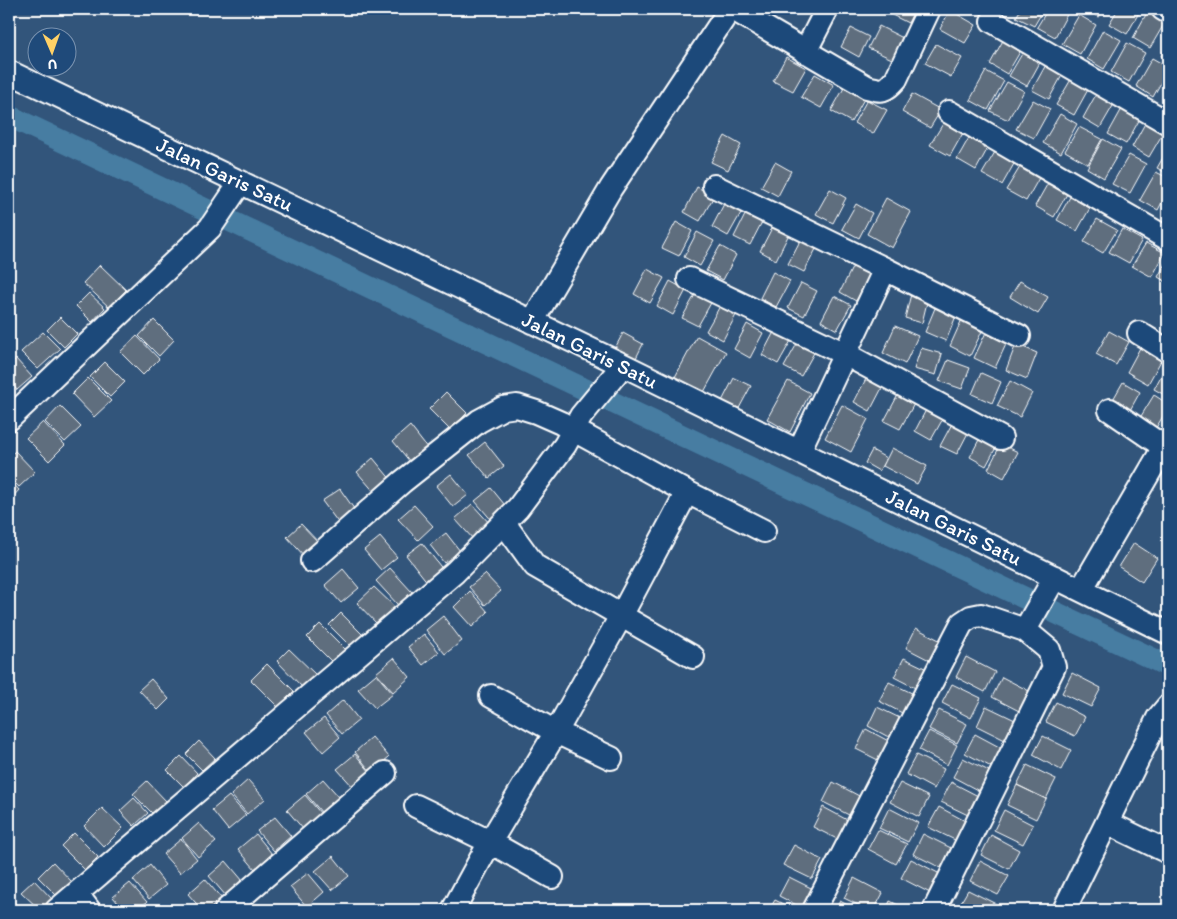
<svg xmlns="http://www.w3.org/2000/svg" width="1177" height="919" font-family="Itim,sans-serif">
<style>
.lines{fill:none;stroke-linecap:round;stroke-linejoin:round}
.canal{stroke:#467da2;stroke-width:22}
.building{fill:#5e6e7e;stroke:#fff}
.minor-casing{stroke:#fff;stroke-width:26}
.minor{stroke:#1f4a7a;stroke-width:22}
.labels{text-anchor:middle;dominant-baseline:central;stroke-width:4.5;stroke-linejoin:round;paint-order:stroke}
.street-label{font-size:21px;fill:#fff;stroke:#1f4a7a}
</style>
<rect width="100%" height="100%" fill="#32557b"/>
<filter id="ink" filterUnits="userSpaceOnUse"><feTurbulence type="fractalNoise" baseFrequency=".02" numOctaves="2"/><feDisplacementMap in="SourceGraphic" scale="10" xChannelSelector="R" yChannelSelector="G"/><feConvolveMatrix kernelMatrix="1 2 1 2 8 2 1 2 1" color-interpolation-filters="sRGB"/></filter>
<g filter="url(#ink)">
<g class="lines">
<path class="canal" d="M9,116L1168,666"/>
</g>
<path class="building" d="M888,9H915L908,23L886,12Z
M1021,9H1044L1034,26L1016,17Z
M1048,9H1070L1055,37L1037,27Z
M1084,9H1103L1099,17Z
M1118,9H1141L1127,34L1109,24Z
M1149,9L1167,19L1150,48L1133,38Z
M950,10L976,25L965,43L940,29Z
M1079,15L1096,25L1080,54L1062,44Z
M879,26L903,38L892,59L868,48Z
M851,28L869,37L859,57L841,47Z
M1103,30L1121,40L1104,69L1087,59Z
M1006,35L1024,45L1007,74L990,64Z
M1168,42V60L1161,56Z
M1127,43L1145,53L1129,82L1111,72Z
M936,44L962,58L951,77L925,63Z
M1026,47L1043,57L1027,86L1009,76Z
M786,57L806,68L793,91L773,81Z
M1152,58L1168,67V70L1153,97L1136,86Z
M1048,61L1065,70L1049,99L1032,90Z
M986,71L1004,81L988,110L970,100Z
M815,74L834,85L821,108L801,97Z
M1073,76L1090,86L1074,115L1056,105Z
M1007,82L1024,91L1008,120L990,111Z
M844,88L864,99L851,122L831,111Z
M1099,89L1117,99L1100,128L1083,118Z
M912,94L941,110L930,128L902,112Z
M867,100L887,110L873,134L854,123Z
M1033,100L1050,109L1034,138L1016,129Z
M1124,105L1142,115L1126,144L1108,134Z
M1060,114L1077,124L1061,153L1043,143Z
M1148,118L1166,128L1149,157L1132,147Z
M944,122L963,133L950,156L930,145Z
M1079,127L1102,139L1088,164L1065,151Z
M725,136L741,145L728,170L711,162Z
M970,136L989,146L976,170L957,159Z
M1103,139L1121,149L1104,178L1087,168Z
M1168,149V174L1157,168Z
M995,152L1015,162L1002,185L982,174Z
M1129,155L1146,164L1130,193L1112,184Z
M775,162L791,171L778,196L761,187Z
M1020,167L1039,178L1026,201L1006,190Z
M1156,172L1168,178V191L1158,210L1140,200Z
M1048,183L1067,194L1054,217L1035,206Z
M697,187L714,196L700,221L684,212Z
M830,189L846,198L833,223L816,214Z
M1070,197L1090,208L1077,231L1057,220Z
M886,198L911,212L892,248L867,234Z
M725,202L742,211L728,236L712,227Z
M856,204L872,213L859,238L842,229Z
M747,211L763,220L750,245L734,237Z
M1097,219L1117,230L1103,253L1084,242Z
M676,222L692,231L679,256L662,248Z
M773,226L789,234L776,260L760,251Z
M1122,229L1142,240L1129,263L1109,252Z
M697,232L714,241L700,266L684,257Z
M801,239L817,247L804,272L788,264Z
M1146,243L1165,253L1152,277L1132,266Z
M720,246L736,255L723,280L706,271Z
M1168,258V283L1158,277Z
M100,265L126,290L109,307L83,283Z
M853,266L870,275L856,301L840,292Z
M647,269L664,278L650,303L634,294Z
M773,272L790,281L776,307L760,298Z
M670,281L686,290L673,315L657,306Z
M1020,281L1048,297L1038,314L1010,297Z
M801,283L817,291L804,316L788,308Z
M89,293L105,308L92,322L76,306Z
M696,293L712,301L698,326L682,318Z
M911,294L928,298L922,323L905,318Z
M834,296L851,305L837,330L821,321Z
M720,306L736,315L723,340L706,331Z
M935,308L956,316L946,341L925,332Z
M60,317L77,334L64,347L47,330Z
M963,317L984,327L970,356L950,346Z
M154,320L174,340L159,356L139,336Z
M747,324L763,333L750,358L734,349Z
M895,326L918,336L905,364L883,353Z
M988,328L1009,338L995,368L974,358Z
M775,330L792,339L778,364L762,355Z
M1109,331L1129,342L1116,365L1096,354Z
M43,332L60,349L38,369L21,352Z
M623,333L643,344L635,360L614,350Z
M137,336L159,359L143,375L120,352Z
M697,336L726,352L704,392L675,377Z
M798,342L815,351L801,376L784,367Z
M1016,344L1037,353L1027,379L1006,370Z
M1141,346L1163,357L1148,384L1127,372Z
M921,348L942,354L936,375L914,369Z
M16,359L32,377L17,390L9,381V365Z
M948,360L970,368L962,389L939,381Z
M105,362L125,382L110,397L90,377Z
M1168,363V397L1154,389Z
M981,373L1001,382L992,403L972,394Z
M867,377L883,386L870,411L854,402Z
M88,378L111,401L94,417L72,394Z
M734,378L751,386L737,412L721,403Z
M788,381L810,393L790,432L767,419Z
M1010,381L1032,393L1020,417L997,406Z
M1123,382L1140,392L1129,412L1111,403Z
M446,392L467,413L450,430L429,409Z
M898,395L914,404L900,429L884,421Z
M1154,395L1168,404V408L1154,431L1138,421Z
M842,405L868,419L851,452L825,438Z
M60,406L81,427L65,442L45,422Z
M928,406L945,415L931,440L915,431Z
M954,420L970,429L957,454L940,446Z
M43,422L65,445L49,461L26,438Z
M410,426L428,449L411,463L393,441Z
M983,432L1000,440L986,466L970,457Z
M485,442L504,466L489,478L469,455Z
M1001,444L1018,452L1004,478L988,469Z
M892,448L927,466L917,484L883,466Z
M872,450L886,458L879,471L865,463Z
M15,451L35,472L19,487L9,477V457Z
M373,458L392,481L376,494L357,472Z
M451,474L468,495L453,507L436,486Z
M9,479L19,490L9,501Z
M491,488L509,510L494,523L475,501Z
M340,489L357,513L340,525L322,501Z
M472,504L491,525L474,540L455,519Z
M414,505L433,526L418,540L398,519Z
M301,524L321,545L306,558L287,537Z
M446,533L460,551L444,563L430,545Z
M380,537L397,557L381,570L364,550Z
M422,543L444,571L428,583L406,555Z
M1134,543L1157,558L1142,582L1119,567Z
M390,568L412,592L398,605L376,581Z
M343,569L359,588L341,603L325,585Z
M485,574L501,591L485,605L469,587Z
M374,587L395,607L377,624L357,603Z
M470,591L488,612L472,627L454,607Z
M341,613L363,635L351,647L329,625Z
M443,616L462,641L445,654L426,630Z
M320,624L345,649L332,662L307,637Z
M916,628L945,643L935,663L906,648Z
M424,634L439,652L423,665L408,647Z
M289,649L316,675L303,688L277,661Z
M966,657L995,672L985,692L956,677Z
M394,658L410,677L393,692L376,673Z
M904,658L933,672L923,692L894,677Z
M267,664L294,691L278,707L251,680Z
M1072,673L1101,688L1091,707L1062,693Z
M376,674L393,694L375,708L358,689Z
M1002,677L1031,692L1021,712L992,697Z
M151,679L169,699L158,710L139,690Z
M889,682L918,696L908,716L879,701Z
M952,684L981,698L971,718L942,703Z
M343,700L359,720L342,734L326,715Z
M1056,702L1085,717L1075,736L1046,722Z
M986,706L1015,720L1005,740L977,726Z
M877,707L906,721L896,741L868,726Z
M939,710L967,724L957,743L929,729Z
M324,718L340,737L323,752L306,732Z
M866,729L894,744L884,763L856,749Z
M929,731L957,745L947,765L919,750Z
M975,734L1003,749L993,768L965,753Z
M1043,736L1071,750L1061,770L1033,755Z
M372,737L389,757L371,772L355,752Z
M199,741L215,758L202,770L186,754Z
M355,754L371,773L354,788L337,769Z
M916,755L944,769L934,789L906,774Z
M181,756L197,773L184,787L167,770Z
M963,758L991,772L981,792L953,777Z
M1027,765L1056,779L1046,799L1017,785Z
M323,779L340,798L322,813L306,794Z
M248,780L265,799L247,814L231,795Z
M147,781L167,802L154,815L133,794Z
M833,782L861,797L851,816L823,802Z
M951,782L980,797L970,816L941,802Z
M900,783L929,797L919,817L890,802Z
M1017,785L1046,799L1036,819L1007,805Z
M305,795L322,815L304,830L287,810Z
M229,796L246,815L228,830L212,810Z
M134,798L148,813L134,826L120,811Z
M823,807L851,822L841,841L813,827Z
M939,807L967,822L957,841L928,827Z
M102,808L123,828L104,847L84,826Z
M889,808L918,823L908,842L879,828Z
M1004,810L1033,825L1023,844L994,830Z
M275,817L291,836L274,851L257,831Z
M199,823L216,842L198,857L182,838Z
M878,830L907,844L896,864L868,849Z
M74,833L98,857L85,870L61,846Z
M256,834L272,854L255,869L238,849Z
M923,834L951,848L941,868L913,854Z
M991,835L1019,850L1009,869L981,855Z
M181,839L197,859L180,873L163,854Z
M794,845L822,860L812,879L783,865Z
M333,856L349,876L332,890L315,871Z
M911,859L940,874L930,893L901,878Z
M226,861L243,881L226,896L209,876Z
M980,861L1009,876L998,895L970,881Z
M53,862L72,882L57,896L38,877Z
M150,865L166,885L149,899L133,880Z
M308,873L324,892L307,907L290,887Z
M789,877L817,891L806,910L779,896Z
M854,878L883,893L874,910H868L844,898Z
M205,879L222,899L208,910H202L188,894Z
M34,880L52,899L40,910L21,892Z
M130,883L147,902L137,910H124L113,897Z
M968,890L996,904L993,910L957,909Z
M775,900L795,910H769Z
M840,901L857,910H835Z
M890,901L908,910H886Z"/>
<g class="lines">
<g class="minor-casing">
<path id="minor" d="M733,9L867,87C882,91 885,92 896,79L929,9
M1163,9L1168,12
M992,21L1168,123
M805,52L827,9
M9,72L623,365L1168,633
M949,112L1168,239
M714,186L885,269L799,451
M885,269L1019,336
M689,279L845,354L1001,438
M532,322L611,188L730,9
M1139,333L1168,351
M1110,410L1164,447
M9,419L210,228L241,182
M687,492L764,531
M504,523L535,566L693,657
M312,561L402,482L479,421L503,408L517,406L536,412L561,423L687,492L621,616L556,732L490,842L453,910
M1081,590L1168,440
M1025,630L1055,577
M491,696L556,732L611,758
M416,806L490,842L552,877
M1108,823L1168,852
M77,894L89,910
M57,910L455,572L518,508L565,445L581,416L623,365
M226,910L385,773
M814,910L962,623L971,617L981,615L1025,630L1049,650L1054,667L934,910
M1064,910L1158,718L1168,706"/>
</g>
<use href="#minor" class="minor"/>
</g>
</g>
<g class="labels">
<g class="street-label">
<text transform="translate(225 174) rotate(25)">Jalan Garis Satu</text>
<text transform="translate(590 350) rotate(26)">Jalan Garis Satu</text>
<text transform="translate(954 527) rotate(26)">Jalan Garis Satu</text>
</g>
</g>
<rect width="1177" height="919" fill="none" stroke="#1f4a7a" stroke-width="30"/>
<rect x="15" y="15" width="1147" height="889" fill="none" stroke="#fff" stroke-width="2" filter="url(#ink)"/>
<g transform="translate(52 52) rotate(178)"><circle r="24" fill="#1f4a7a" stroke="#7992af"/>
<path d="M0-4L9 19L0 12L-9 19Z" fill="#ffd166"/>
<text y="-8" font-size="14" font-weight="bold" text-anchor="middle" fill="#ffffff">U</text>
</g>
</svg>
